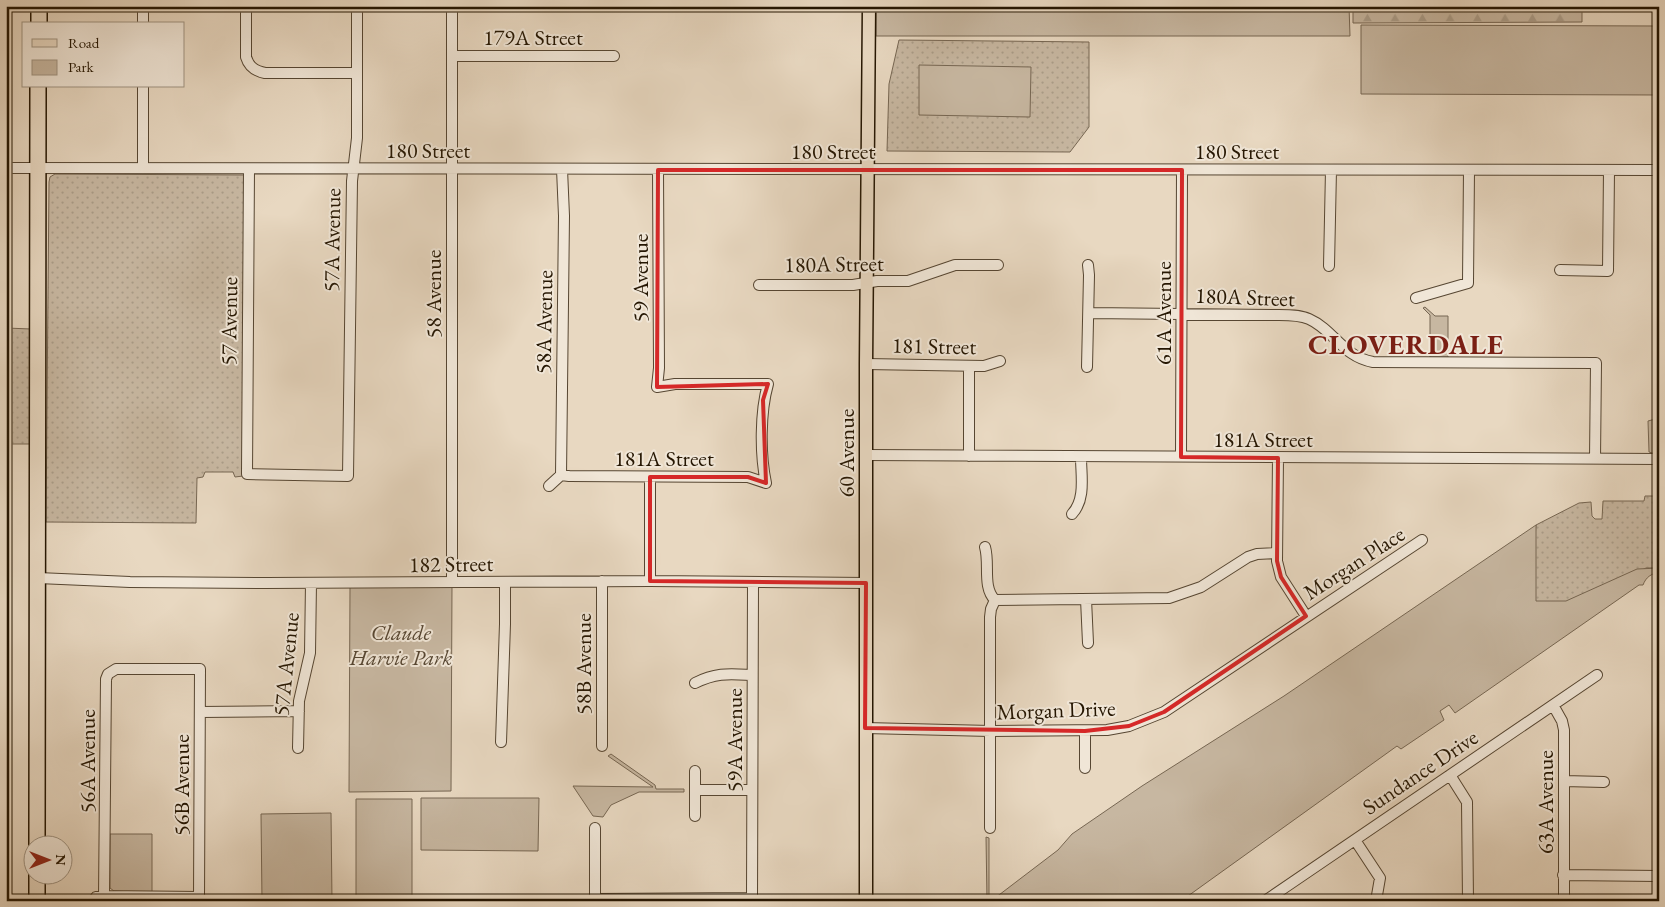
<svg xmlns="http://www.w3.org/2000/svg" width="1665" height="907" font-family="'EB Garamond',serif">
<style>
.grass{fill:url(#grass-dots);stroke:#766652}
.forest{fill:url(#forest-firs);stroke:#766652}
.park{fill:#c7b7a1;stroke:#766652}
.lines{fill:none;stroke-linecap:round;stroke-linejoin:round}
.minor-casing{stroke:#564632;stroke-width:12}
.major-casing{stroke:#251602;stroke-width:15}
.highway-casing{stroke:#251602;stroke-width:18}
.minor{stroke:#f0e6d7;stroke-width:10}
.major{stroke:#e8d8c1;stroke-width:12}
.highway{stroke:#e8d8c1;stroke-width:15}
.marked{fill:none;stroke:#d62828;stroke-width:4;stroke-linejoin:round}
.labels{text-anchor:middle;dominant-baseline:central;stroke-width:4;stroke-linejoin:round;paint-order:stroke}
.street-label{font-size:22px;fill:#251602;stroke:#f0e6d7}
.park-label{font-size:22px;font-style:italic;fill:#564632;stroke:#f0e6d7}
.district-label{font-size:28px;font-weight:bold;letter-spacing:1px;fill:#7a1f14;stroke:#f0e6d7}
</style>
<defs>
<pattern id="grass-dots" width="8" height="8" patternUnits="userSpaceOnUse" patternTransform="scale(1.25)"><rect width="8" height="8" fill="#c7b7a1"/><path d="M2 2h.1M6 6h.1" fill="none" stroke="#ab9d89" stroke-width="1.8" stroke-linecap="round"/></pattern>
<pattern id="forest-firs" width="22" height="20" patternUnits="userSpaceOnUse" patternTransform="scale(1.25)"><rect width="22" height="20" fill="#c7b7a1"/><path d="M5 1l3.5 6h-7zM16 11l3.5 6h-7z" fill="#ab9d89"/></pattern>
</defs>
<rect width="100%" height="100%" fill="#e8d8c1"/>
<filter id="stains"><feTurbulence type="fractalNoise" baseFrequency=".004" numOctaves="4"/><feColorMatrix values="0 0 0 0 .2 0 0 0 0 .09 0 0 0 0 .02 0 0 0 .5 -.17"/></filter>
<radialGradient id="worn" r=".72"><stop offset=".6" stop-color="#630" stop-opacity="0"/><stop offset="1" stop-color="#630" stop-opacity=".3"/></radialGradient>
<path class="grass" d="M899,40L1089,42V127L1070,152L887,151L889,84Z
M55,174L245,175L243,476L235,477L233,472H205L203,477L197,478L196,523L46,522L49,182L50,177Z
M6,328L31,329V444H6Z
M1645,496H1659V568H1646L1528,629L1536,525L1579,503L1591,502L1592,516L1595,519H1602L1603,501H1644Z"/>
<path class="forest" d="M1353,6H1582V22L1353,23Z"/>
<path class="park" d="M876,6H1349L1350,36H876Z
M1361,25L1659,26V95L1361,94Z
M919,65L1031,67L1030,117L919,115Z
M1425,307L1435,316H1448V357H1430V315L1423,308Z
M1659,418V455L1649,452L1648,421Z
M1536,525V601H1566L1637,569L1659,568V572C1651,574 1646,577 1643,585H1639L1455,713L1449,705L1440,711L1444,720L1401,749L1397,746L1181,901H987L986,837L989,838V898H995L1058,850L1072,834L1142,786L1284,696Z
M452,585L451,791L349,792L350,586Z
M611,754L655,785L656,789H684V792H639L611,805L603,817L593,816L573,786L653,787L608,756Z
M421,798H539L538,851L421,850Z
M356,799H412V899H356Z
M331,813L332,901H262L261,814Z
M110,834H152V893L114,891L110,888Z"/>
<g class="lines">
<g class="minor-casing">
<path id="minor" d="M143,6V24
M246,6V57C249,67 255,71 265,73H357
M452,56H614
M6,168L1659,170
M143,168V86
M249,169L247,474L348,476L352,181L357,138V6
M658,170L659,368L657,387L675,384H768C760,412 760,455 766,483
M1329,266L1331,170
M1560,270L1608,271L1609,170
M759,285H853L877,281H908L955,265H998
M1416,298L1468,283L1469,170
M1089,313L1279,315C1289,315 1300,315 1309,319C1334,330 1343,357 1373,362L1596,363L1595,459
M866,364L984,366L1000,361
M1087,367L1089,275L1088,265
M866,455L1659,459
M969,456V366
M1181,457L1182,170
M1278,458L1277,561L1281,577L1306,616
M561,475L564,216L562,169
M561,475L569,476L748,477L766,483
M549,486L561,475
M1072,514C1086,499 1081,476 1081,457
M985,547C990,564 982,587 995,600
M38,578L130,582L267,583L650,581L866,583
M650,581V477
M452,582V6
M1086,599L1088,643
M995,600L1169,598L1201,587L1248,557L1257,554L1277,553
M695,683C717,672 730,674 752,675
M1553,705L1562,721L1564,730V901
M200,712L299,711
M865,728L991,731L1107,730L1129,726L1164,712L1422,540
M1085,731V768
M501,742L505,624V582
M602,746V581
M298,748L299,701L310,653L311,583
M1450,775L1467,802L1468,901
M1564,781L1604,782
M695,790H752
M695,816V771
M595,828V901
M990,828V617L991,609L995,600
M1355,840L1380,878L1376,901
M1563,875L1659,876
M104,896L106,679L108,674L116,669H200L199,901
M596,899L752,898L753,583
M94,901L96,897L104,896L199,897
M1265,901L1597,675"/>
</g>
<g class="major-casing">
<path id="major" d="M866,901V364L869,6"/>
</g>
<g class="highway-casing">
<path id="highway" d="M39,24V6
M37,844L38,86
M37,901V874"/>
</g>
<use href="#minor" class="minor"/>
<use href="#major" class="major"/>
<use href="#highway" class="highway"/>
</g>
<path class="marked" d="M658,170H1182L1181,457L1278,458L1277,561L1281,577L1306,616L1164,712L1129,726L1085,731L865,728L866,583L650,581V477H748L766,483L763,400L768,384L657,387Z"/>
<g class="labels">
<g class="street-label">
<text x="533" y="37">179A Street</text>
<text x="428" y="150">180 Street</text>
<text x="833" y="151">180 Street</text>
<text x="1237" y="151">180 Street</text>
<text transform="translate(332 240) rotate(-89)">57A Avenue</text>
<text transform="translate(834 264) rotate(-1)">180A Street</text>
<text transform="translate(640 278) rotate(-90)">59 Avenue</text>
<text transform="translate(433 294) rotate(-90)">58 Avenue</text>
<text transform="translate(1245 297) rotate(2)">180A Street</text>
<text transform="translate(1163 313) rotate(-90)">61A Avenue</text>
<text transform="translate(229 321) rotate(-89)">57 Avenue</text>
<text transform="translate(544 322) rotate(-89)">58A Avenue</text>
<text transform="translate(934 346) rotate(1)">181 Street</text>
<text x="1263" y="439">181A Street</text>
<text transform="translate(846 453) rotate(-90)">60 Avenue</text>
<text x="664" y="458">181A Street</text>
<text transform="translate(1354 563) rotate(-33)">Morgan Place</text>
<text transform="translate(451 564) rotate(-1)">182 Street</text>
<text transform="translate(286 664) rotate(-84)">57A Avenue</text>
<text transform="translate(583 664) rotate(-90)">58B Avenue</text>
<text transform="translate(1056 710) rotate(-2)">Morgan Drive</text>
<text transform="translate(734 740) rotate(-90)">59A Avenue</text>
<text transform="translate(87 761) rotate(-90)">56A Avenue</text>
<text transform="translate(1420 772) rotate(-34)">Sundance Drive</text>
<text transform="translate(181 785) rotate(-90)">56B Avenue</text>
<text transform="translate(1545 802) rotate(-90)">63A Avenue</text>
</g>
<g class="park-label">
<text x="401" y="632">Claude<tspan x="401" dy="25">Harvie Park</tspan></text>
</g>
<g class="district-label">
<text x="1406" y="344">CLOVERDALE</text>
</g>
</g>
<rect width="1665" height="907" fill="none" stroke="#e8d8c1" stroke-width="25"/>
<rect x="8" y="8" width="1650" height="892" fill="none" stroke="#251602" stroke-width="2.5"/>
<rect x="12" y="12" width="1640" height="882" fill="none" stroke="#251602"/>
<rect x="22" y="22" width="162" height="65" fill="#f0e6d7" stroke="#9f9382"/>
<rect x="32" y="39" width="25" height="8" fill="#e8d8c1" stroke="#9f9382"/>
<text x="68" y="48" font-size="15" fill="#251602">Road</text>
<rect x="32" y="60" width="25" height="15" fill="#c7b7a1" stroke="#9f9382"/>
<text x="68" y="72" font-size="15" fill="#251602">Park</text>
<g transform="translate(48 860) rotate(90)"><circle r="24" fill="#f0e6d7" stroke="#9f9382"/>
<path d="M0-4L9 19L0 12L-9 19Z" fill="#8f2418"/>
<text y="-8" font-size="14" font-weight="bold" text-anchor="middle" fill="#251602">N</text>
</g>
<rect width="100%" height="100%" filter="url(#stains)"/>
<rect width="100%" height="100%" fill="url(#worn)"/>
</svg>
